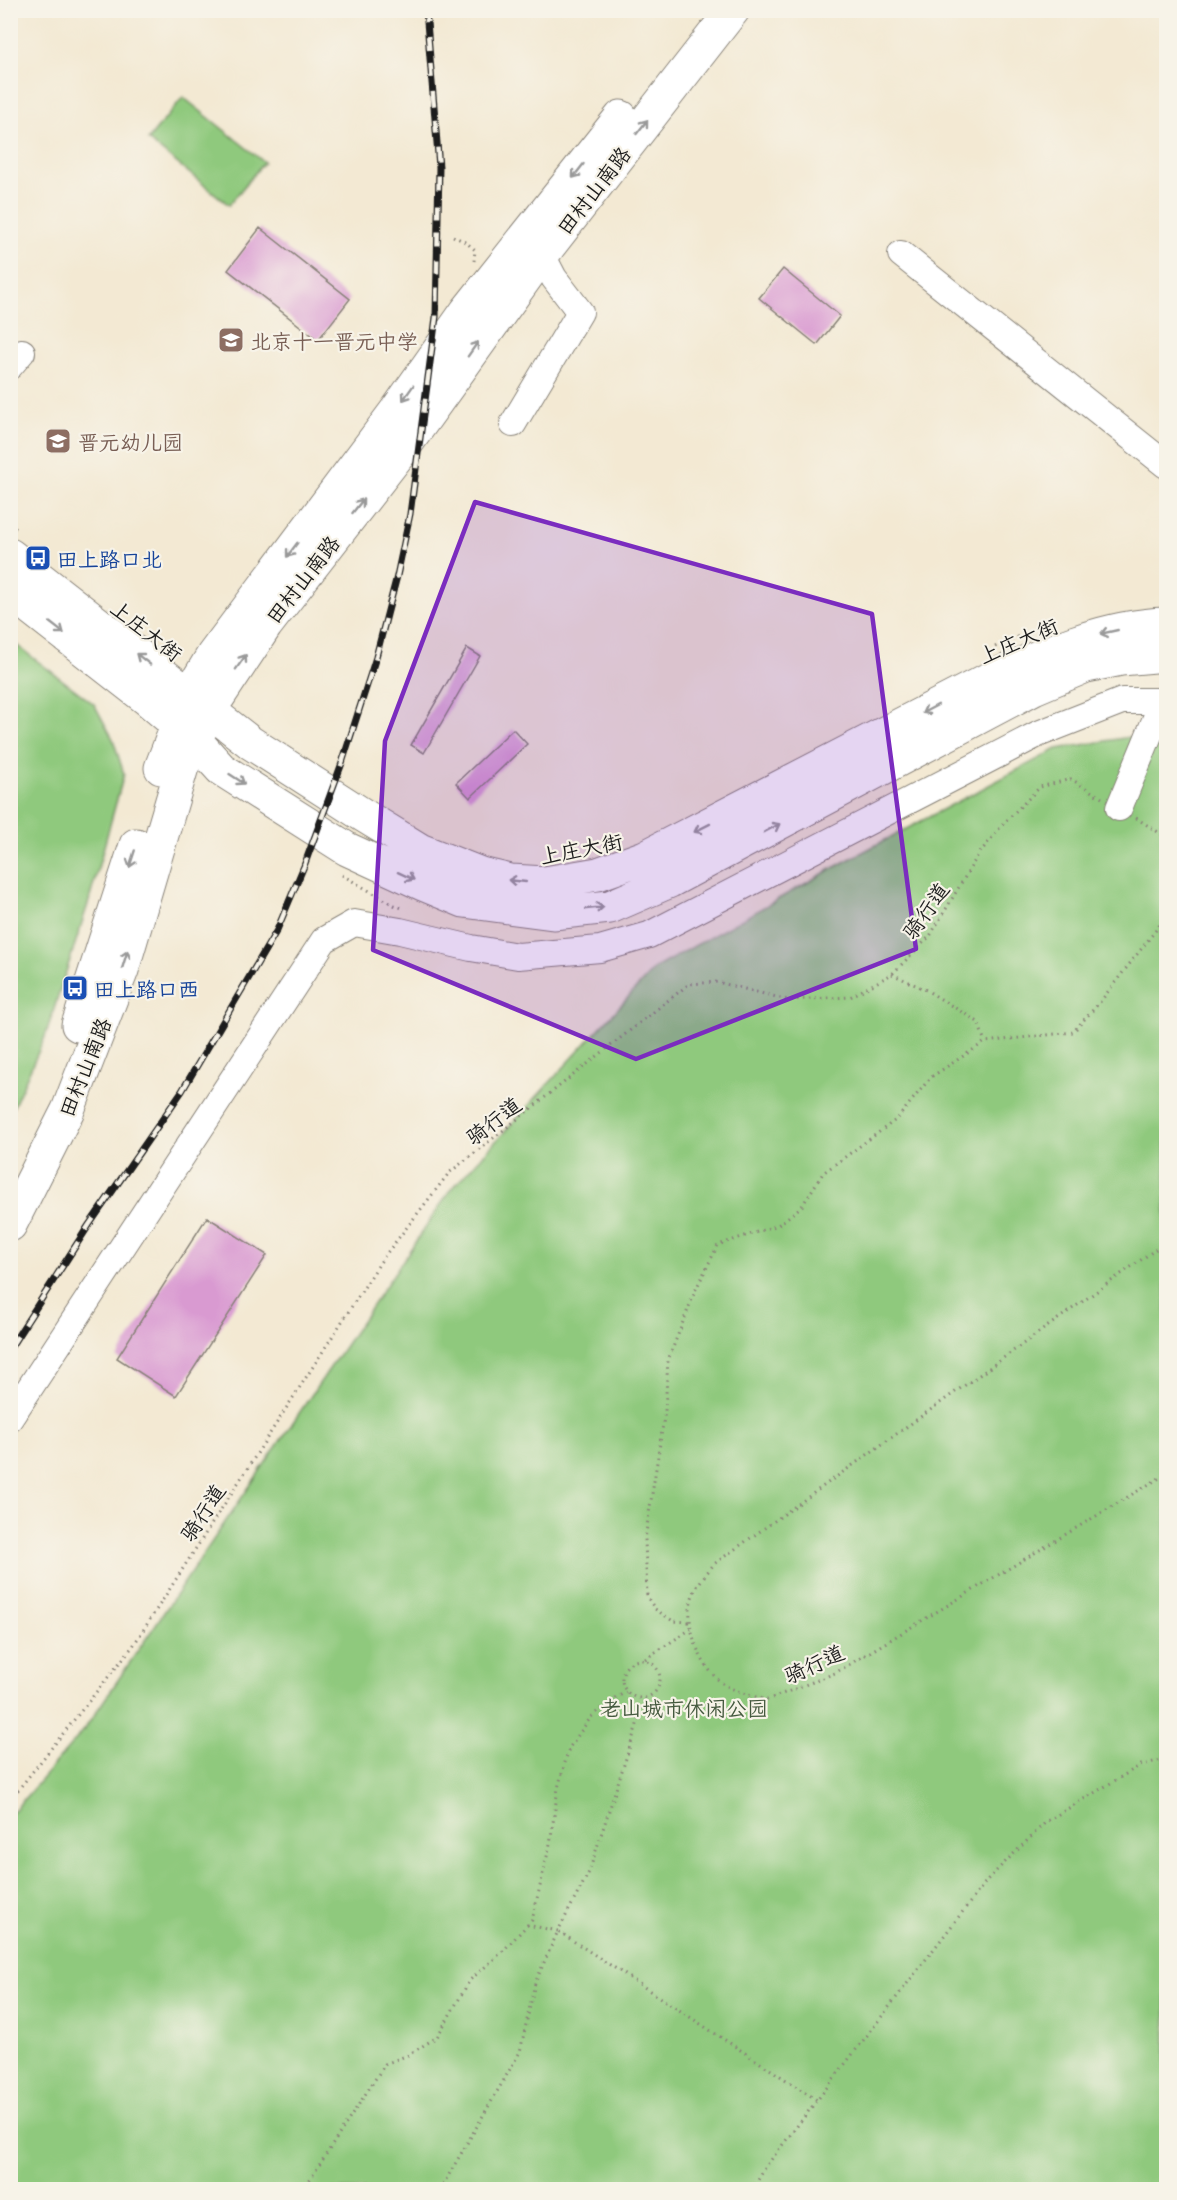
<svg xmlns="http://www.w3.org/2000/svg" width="1177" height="2200" font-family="Mali,'LXGW WenKai TC',sans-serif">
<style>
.green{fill:#8fc97d;stroke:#56724c;stroke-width:1.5}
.building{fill:#d99ad1}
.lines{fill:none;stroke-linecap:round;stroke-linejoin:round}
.minor-casing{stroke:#888278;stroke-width:28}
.major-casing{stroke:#888278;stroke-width:35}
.path{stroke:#888278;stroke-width:3;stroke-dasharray:1.5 4.5;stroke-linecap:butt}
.minor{stroke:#fff;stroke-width:26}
.major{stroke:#fff;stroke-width:33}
.rail-casing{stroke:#1c1c1c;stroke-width:7}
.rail{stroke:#f7f3e8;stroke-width:4.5;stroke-dasharray:14;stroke-linecap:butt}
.oneway{stroke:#999}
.marked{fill:#7b2cbf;fill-opacity:0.2;stroke:#7b2cbf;stroke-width:4.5;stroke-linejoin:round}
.labels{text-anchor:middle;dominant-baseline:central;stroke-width:4.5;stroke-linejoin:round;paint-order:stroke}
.street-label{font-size:21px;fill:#1c1c1c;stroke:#f7f3e8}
.education-label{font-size:21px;fill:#785e54;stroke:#f7f3e8;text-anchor:start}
.transit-label{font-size:21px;fill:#164399;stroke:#f7f3e8;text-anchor:start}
.park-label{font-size:21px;fill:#44593e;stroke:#f7f3e8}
</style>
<rect width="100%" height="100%" fill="#f7f3e8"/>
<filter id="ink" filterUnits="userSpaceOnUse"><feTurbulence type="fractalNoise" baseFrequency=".0167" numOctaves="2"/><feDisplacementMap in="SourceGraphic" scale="12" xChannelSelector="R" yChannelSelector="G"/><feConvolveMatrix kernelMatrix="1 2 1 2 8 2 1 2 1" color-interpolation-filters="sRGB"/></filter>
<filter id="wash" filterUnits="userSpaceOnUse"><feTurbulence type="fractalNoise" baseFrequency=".008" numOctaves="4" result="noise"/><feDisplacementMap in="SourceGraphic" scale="24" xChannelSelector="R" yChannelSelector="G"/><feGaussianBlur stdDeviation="1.35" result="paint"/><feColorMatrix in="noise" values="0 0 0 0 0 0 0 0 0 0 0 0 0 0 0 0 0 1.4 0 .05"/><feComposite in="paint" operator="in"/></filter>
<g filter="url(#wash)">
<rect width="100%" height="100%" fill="#f3e9d3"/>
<path class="green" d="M183,97L264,162L229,205L148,140Z
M11,641L94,704L113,739L124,774L89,901L45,1037L11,1112Z
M1166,731V2189L11,2190V1814L84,1730L450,1191L655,968L844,862L1057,749Z"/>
<g id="blocks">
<path class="building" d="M260,228L350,299L318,340L228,270Z
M783,269L840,316L817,345L759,298Z
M467,648L480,656L424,753L411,745Z
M513,729L527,744L470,798L456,783Z
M207,1217L267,1255L176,1396L117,1358Z"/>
</g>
</g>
<g filter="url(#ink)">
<use href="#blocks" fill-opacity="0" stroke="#888278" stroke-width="1.5"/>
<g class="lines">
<g class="minor-casing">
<path id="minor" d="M901,254L1166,465
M10,366L22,352
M513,424L580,312L554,278L542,255
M1119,808L1163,701
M10,1418L324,940L354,923L400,931L471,948L518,956L600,949L649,935L1038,734L1122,701H1166"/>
</g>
<g class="major-casing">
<path id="major" d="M10,555L251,743L363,815L420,850L481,874L511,881L545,883L598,874L645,857L987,680C1045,653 1101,626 1166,624
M10,592L147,699L195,740L221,769L347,849L423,884L464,901L553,913L610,907L670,881L1034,688L1086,666L1121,659L1166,655
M161,768L189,695L213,655L396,411L466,312L621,117
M78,1025L136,845
M10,1225L68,1110L122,970L182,767L209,711L266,625L399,454L542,255L733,10"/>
</g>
<path class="path" d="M453,236L467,243L475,250L474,261
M10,524L19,531
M995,647L1019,636
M1136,818L1166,837
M342,875L394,905L405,909
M892,974L926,990L978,1022L985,1042
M1166,1242L714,1564C707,1573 697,1584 693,1595C682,1623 701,1672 727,1686C739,1693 753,1696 767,1700L835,1673L1166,1474
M689,1622L673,1621L655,1609L647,1597L645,1539L665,1411L668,1360L696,1289L718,1245L778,1225L802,1206L823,1173L897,1119L931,1077L985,1042L1073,1032L1100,1002L1166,917
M645,1659L691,1629
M622 1679a19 19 0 1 1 38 0a19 19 0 1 1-38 0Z
M10,1800L133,1646L383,1258L449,1173L689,984L717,982L788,1000L850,997L892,974L930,936L978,855L1003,824L1040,787L1071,779L1102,798
M527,1925L558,1931L589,1872L646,1697
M303,2190L385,2064L408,2055L437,2037L470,1980L501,1953L532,1920L550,1844L558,1788L569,1748L591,1717L610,1701L626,1692
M440,2190L520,2052L535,1983L558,1931L817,2100
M752,2190L767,2165L988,1879L1047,1821L1141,1765L1166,1759"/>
<use href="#minor" class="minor"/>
<use href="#major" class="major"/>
<g class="rail-casing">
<path id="rail" d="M10,1348L89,1225L182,1091L277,930L304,866L342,763L376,657L397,576L410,514L436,317L439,167L426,10"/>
</g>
<use href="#rail" class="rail"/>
</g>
<defs><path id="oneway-shaft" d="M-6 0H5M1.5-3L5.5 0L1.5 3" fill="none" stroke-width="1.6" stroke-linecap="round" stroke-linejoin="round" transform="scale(1.5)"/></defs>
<g class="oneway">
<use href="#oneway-shaft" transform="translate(642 127) rotate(-52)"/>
<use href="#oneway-shaft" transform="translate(578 171) rotate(128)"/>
<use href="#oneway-shaft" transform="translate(473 349) rotate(-55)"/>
<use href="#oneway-shaft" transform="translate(408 393) rotate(125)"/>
<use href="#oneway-shaft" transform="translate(358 506) rotate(-52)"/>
<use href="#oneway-shaft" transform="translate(292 550) rotate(127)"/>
<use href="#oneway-shaft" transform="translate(57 628) rotate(38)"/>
<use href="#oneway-shaft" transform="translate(1109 632) rotate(167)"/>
<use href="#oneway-shaft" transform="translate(143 659) rotate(-142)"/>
<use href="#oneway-shaft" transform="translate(241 662) rotate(-55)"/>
<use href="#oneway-shaft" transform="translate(930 709) rotate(152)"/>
<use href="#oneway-shaft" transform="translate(237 779) rotate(33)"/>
<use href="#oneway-shaft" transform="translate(702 828) rotate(153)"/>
<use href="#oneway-shaft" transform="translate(772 828) rotate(-28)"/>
<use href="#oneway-shaft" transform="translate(132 859) rotate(108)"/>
<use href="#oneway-shaft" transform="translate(406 876) rotate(25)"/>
<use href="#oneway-shaft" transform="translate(517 881) rotate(-174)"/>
<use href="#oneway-shaft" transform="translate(595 908) rotate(-6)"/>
<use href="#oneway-shaft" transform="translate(125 959) rotate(-73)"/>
</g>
</g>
<path class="marked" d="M475,502L872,614L916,949L636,1059L373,950L385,741Z"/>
<defs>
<g id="school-square" transform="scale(1.35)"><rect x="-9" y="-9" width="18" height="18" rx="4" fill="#8d6e63" stroke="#f7f3e8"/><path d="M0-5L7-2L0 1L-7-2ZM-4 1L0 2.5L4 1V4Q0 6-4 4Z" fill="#fff"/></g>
<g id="bus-square" transform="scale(1.35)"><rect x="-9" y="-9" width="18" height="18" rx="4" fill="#1a4fb4" stroke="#f7f3e8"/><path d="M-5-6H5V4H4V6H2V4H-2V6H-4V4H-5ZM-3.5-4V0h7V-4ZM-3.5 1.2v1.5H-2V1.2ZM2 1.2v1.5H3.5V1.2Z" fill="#fff"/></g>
</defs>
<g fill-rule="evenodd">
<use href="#school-square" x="231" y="340"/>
<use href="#school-square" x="58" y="441"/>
<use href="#bus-square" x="38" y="558"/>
<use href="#bus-square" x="75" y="988"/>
</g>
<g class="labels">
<g class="street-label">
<text transform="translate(593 190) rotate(-52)">田村山南路</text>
<text transform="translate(302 579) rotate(-52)">田村山南路</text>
<text transform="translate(147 630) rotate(38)">上庄大街</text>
<text transform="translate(1018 640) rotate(-23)">上庄大街</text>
<text transform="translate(581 848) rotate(-11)">上庄大街</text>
<text transform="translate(925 910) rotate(-55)">骑行道</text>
<text transform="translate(84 1067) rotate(-68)">田村山南路</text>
<text transform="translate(493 1120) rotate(-38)">骑行道</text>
<text transform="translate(202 1512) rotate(-57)">骑行道</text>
<text transform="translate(814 1663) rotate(-25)">骑行道</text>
</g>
<g class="education-label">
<text x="250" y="340">北京十一晋元中学</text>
<text x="78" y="441">晋元幼儿园</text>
</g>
<g class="transit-label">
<text x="57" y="558">田上路口北</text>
<text x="94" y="988">田上路口西</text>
</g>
<g class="park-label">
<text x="684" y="1707">老山城市休闲公园</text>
</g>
</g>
<rect width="1177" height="2200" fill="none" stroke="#f7f3e8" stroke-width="36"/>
</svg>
